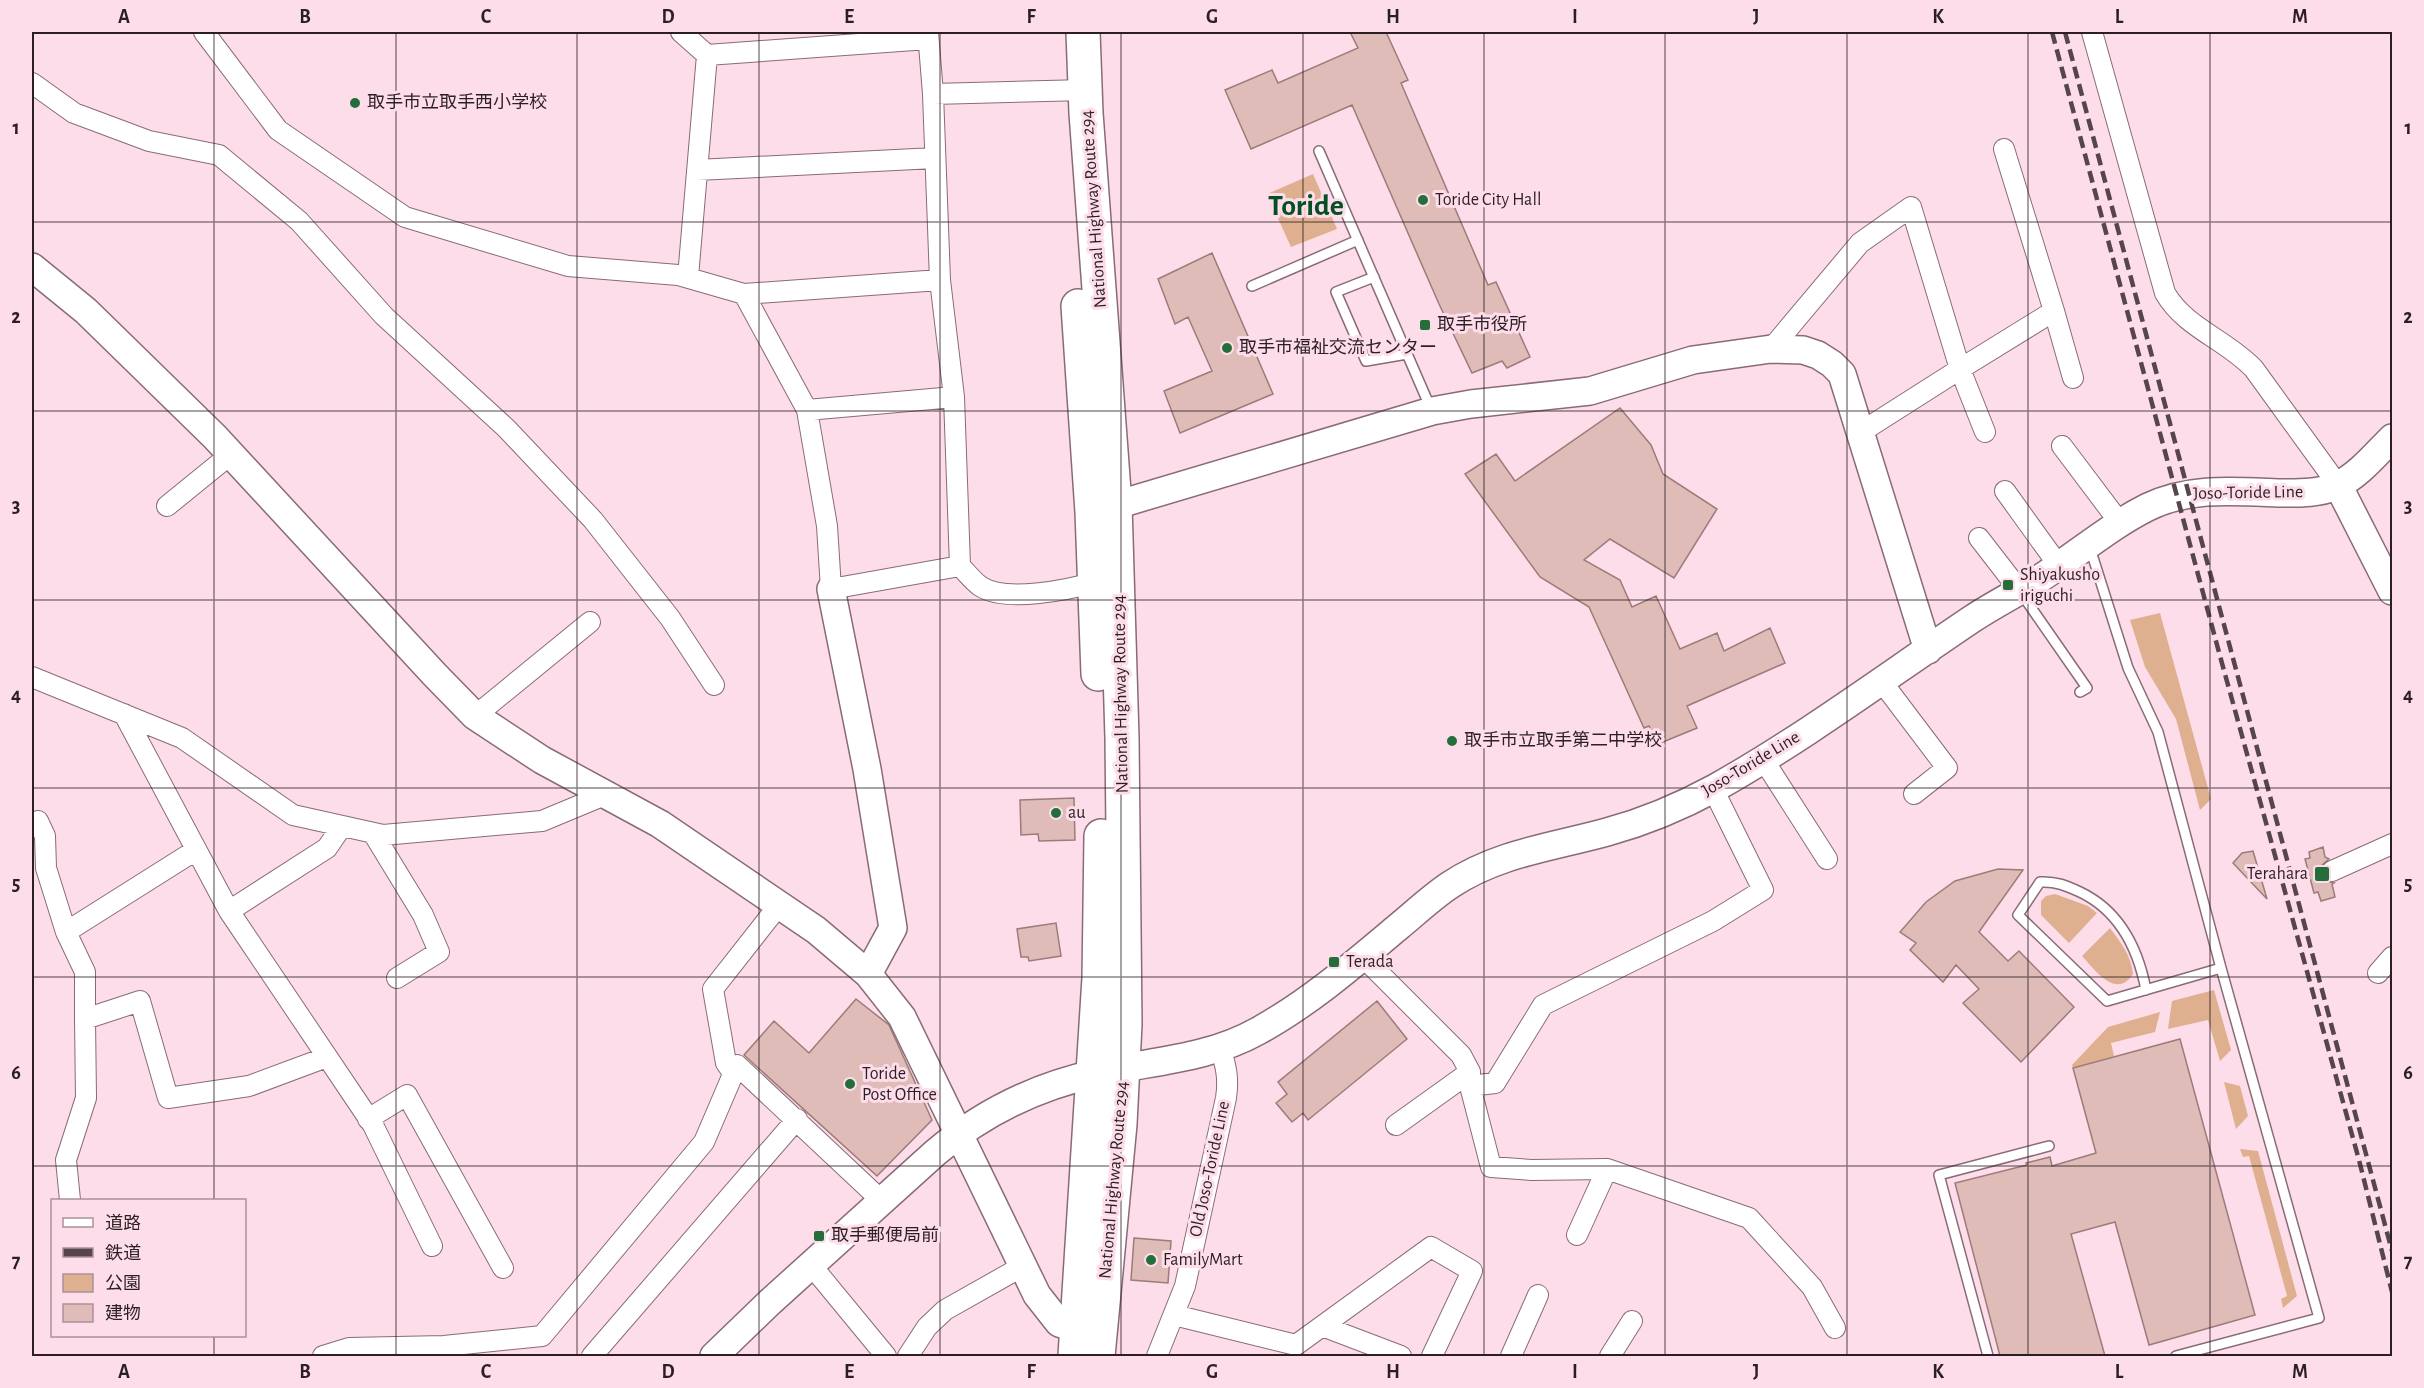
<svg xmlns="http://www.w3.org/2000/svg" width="2424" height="1388" font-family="'Alegreya Sans','Noto Sans JP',sans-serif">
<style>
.green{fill:#dfb090}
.building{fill:#dfbcb8;stroke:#9c7b79;stroke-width:1.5}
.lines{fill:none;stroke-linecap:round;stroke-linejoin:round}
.lane-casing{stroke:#896b77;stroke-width:12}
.street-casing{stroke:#896b77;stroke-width:22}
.secondary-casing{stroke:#896b77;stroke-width:30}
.highway-casing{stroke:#896b77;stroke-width:36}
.lane{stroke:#fff;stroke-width:9}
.street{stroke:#fff;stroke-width:20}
.secondary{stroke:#fff;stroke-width:27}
.highway{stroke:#fff;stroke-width:33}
.rail{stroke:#56454c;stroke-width:4.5;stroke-dasharray:12 6;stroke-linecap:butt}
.grid{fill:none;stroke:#2b1f24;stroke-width:1.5;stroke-opacity:0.55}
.poi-dot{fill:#256e3c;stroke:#feddea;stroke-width:2}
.labels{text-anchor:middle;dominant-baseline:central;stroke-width:6;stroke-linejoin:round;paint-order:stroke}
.poi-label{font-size:18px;fill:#2b1f24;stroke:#feddea;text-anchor:start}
.street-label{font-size:18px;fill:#2b1f24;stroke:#feddea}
.town-label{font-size:30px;font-weight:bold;fill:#055023;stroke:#feddea}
.neatline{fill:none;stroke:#2b1f24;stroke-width:2}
.grid-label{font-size:20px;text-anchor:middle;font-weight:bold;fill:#2b1f24}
</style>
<rect width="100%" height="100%" fill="#feddea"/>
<path class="green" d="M1313,174L1337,229L1291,247L1267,194Z
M2160,613L2211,799L2200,810L2176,719L2145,667L2130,620Z
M2055,894L2088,906L2097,913L2069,943L2041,915V901L2046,896Z
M2110,928C2121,943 2131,955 2133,974C2116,1000 2095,970 2082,956Z
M2214,990L2231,1050L2220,1061L2208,1020L2168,1029L2172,1001Z
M2160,1012L2155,1032L2111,1043L2114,1056L2073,1068L2072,1065L2108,1027Z
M2224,1082L2240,1086L2248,1116L2236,1129Z
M2240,1149L2258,1151L2297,1296L2283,1308L2281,1299L2287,1296L2249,1156L2243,1157Z"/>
<path class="building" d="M1350,32H1386L1408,80L1401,83L1488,285L1496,282L1530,357L1507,368L1502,361L1472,373L1439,304L1352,105L1251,149L1225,90L1272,70L1278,83L1358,48Z
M1212,253L1273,394L1180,433L1164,391L1212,371L1188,317L1175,324L1158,279Z
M1620,408L1651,445L1663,474L1717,509L1674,578L1610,539L1584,560L1620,580L1632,607L1656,596L1680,649L1717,633L1724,651L1770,628L1785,663L1687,706L1697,728L1658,744L1649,726L1644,728L1589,607L1540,577L1465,474L1496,454L1515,481Z
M1074,798L1075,840L1039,841L1038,834L1021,835L1020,800Z
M2323,847L2325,857L2329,859L2322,865L2321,875L2326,881L2334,883L2332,884L2335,897L2321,901L2318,892L2314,893L2305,859L2310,858L2309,852Z
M2253,851L2267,899L2233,863L2242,853Z
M1998,869L2023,870L1979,932L2008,961L2019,951L2074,1007L2021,1062L1963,1003L1979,989L1956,965L1943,982L1910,950L1916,943L1900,932L1926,902L1955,881Z
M1056,923L1061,956L1029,961L1028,957H1021L1017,929Z
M856,999L889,1025L932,1120L877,1176L744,1055L774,1021L809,1053Z
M1377,1001L1407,1039L1308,1120L1303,1113L1292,1122L1276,1103L1287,1094L1278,1082Z
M2180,1039L2255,1315L2149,1345L2115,1222L2071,1234L2105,1356H2000L1955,1183L2027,1165L2026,1163L2050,1157L2052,1166L2096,1153L2073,1068Z
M1134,1238L1171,1241L1168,1283L1131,1280Z"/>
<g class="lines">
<g class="lane-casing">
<path id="lane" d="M1319,151L1431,409
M1374,277L1336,292L1366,361L1407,354
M1252,286L1358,240
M2090,548L2128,668L2158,732L2221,968L2319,1318L2176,1356
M2021,593L2087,688L2080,692
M2146,990C2138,948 2120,911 2080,892C2067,886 2056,881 2040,882L2018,915L2107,1001L2221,968
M1988,1356L1939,1175L2049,1146"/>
</g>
<g class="street-casing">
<path id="street" d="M204,32L278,130L405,217L568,266L678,275L744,294L807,410L827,526L831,589L960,566L954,397L940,280L933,94L928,32
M681,32L707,55L688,277
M2092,32L2165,293C2185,328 2227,340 2254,369L2338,485
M707,55L928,39
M32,83L74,113L149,141L219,155L299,221L384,316L507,429L593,520L670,618L714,685
M933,94L1086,90
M2004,149L2054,311
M697,170L935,158
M744,294L940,280
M1771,349L1860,243L1911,207L1960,369L1861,432
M807,410L954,397
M1985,432L1960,369L2054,311L2073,378
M2062,446L2120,523
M2005,491L2059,566
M167,506L231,454
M1979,538L2020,591
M960,566C967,573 973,581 980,586C1005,603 1068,590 1095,582
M32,677L182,738L293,815L383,835L542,821L607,794
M1882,682L1947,768L1914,794
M124,714L229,911
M475,716L590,622
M1763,759L1827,859
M1713,789L1763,890L1713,921L1543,1005L1495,1083L1470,1086L1491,1167L1532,1170L1607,1169L1749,1218L1812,1287L1835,1328
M38,821L45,836L46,868L66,932L85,972V1019
M342,826L327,848L229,911L373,1125L432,1246
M373,833L423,915L439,952L397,978
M2332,871L2392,844
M66,932L196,850
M1362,956L1461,1055L1470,1072
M2378,973L2392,957
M733,1073L726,1063L713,989L779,905
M368,1119L407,1095L503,1268
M1396,1125L1470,1072V1083
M70,1200L66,1160L86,1098L85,1019L140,1001L168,1098L249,1086L327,1057
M1577,1235L1607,1169
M811,1265L886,1356
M1174,1315L1296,1345L1431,1247L1472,1271L1432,1356
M1322,1326L1401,1356
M323,1356L349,1348L444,1346L542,1336L704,1142L737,1065L882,1201
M592,1356L797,1119
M908,1356L927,1327L945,1310L1023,1266
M1157,1356L1185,1286L1226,1098C1229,1079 1226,1065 1220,1048
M1511,1356L1538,1295
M1610,1356L1632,1321"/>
</g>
<g class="secondary-casing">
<path id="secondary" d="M32,267L86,311L215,437L435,675L475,716L542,760L660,824L816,930L868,974L902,1017L1037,1295L1059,1323L1076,1328
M2338,485L2392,591
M1096,511L1432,411L1471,404L1590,391L1693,360L1771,349L1803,350L1818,355L1832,364L1842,374L1928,650
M831,589L867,769L893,928L868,974
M714,1356L770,1302L935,1153C982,1113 1037,1086 1098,1073C1152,1061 1208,1059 1258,1031C1309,1003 1354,964 1398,927C1415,913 1432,897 1450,885C1498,853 1553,847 1607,832C1644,822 1680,807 1715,788C1804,738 1887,676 1972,619C1993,605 2015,594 2036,581C2074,557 2108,527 2148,507C2189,487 2233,491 2278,493C2297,493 2318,494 2336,486C2358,476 2375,455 2392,438"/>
</g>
<g class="highway-casing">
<path id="highway" d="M1083,32L1086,113L1115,505L1122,738L1125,1024L1120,1124L1098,1356
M1078,306L1092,512L1098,674
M1075,1356L1099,978L1101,836"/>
</g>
<use href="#lane" class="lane"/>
<use href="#street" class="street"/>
<use href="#secondary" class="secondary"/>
<use href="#highway" class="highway"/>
<path class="rail" d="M2052,32L2220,656L2359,1160L2392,1292
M2065,32L2392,1251"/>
</g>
<path class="grid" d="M214,32V1200M396,32V1356M577,32V1356M759,32V1356M940,32V1356M1121,32V1356M1303,32V1356M1484,32V1356M1665,32V1356M1847,32V1356M2028,32V1356M2210,32V1356M32,222H2392M32,411H2392M32,600H2392M32,788H2392M32,977H2392M32,1166H2392M214,1336V1356"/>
<g class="poi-dot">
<circle cx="355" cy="103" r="6"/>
<circle cx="1423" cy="200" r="6"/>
<rect x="1419" y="319" width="12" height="12" rx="3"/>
<circle cx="1227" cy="348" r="6"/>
<rect x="2002" y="579" width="12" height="12" rx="3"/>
<circle cx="1452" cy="741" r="6"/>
<circle cx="1056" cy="813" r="6"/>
<rect x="2314" y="866" width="16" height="16" rx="3"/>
<rect x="1328" y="956" width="12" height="12" rx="3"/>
<circle cx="850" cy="1084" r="6"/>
<rect x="813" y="1230" width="12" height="12" rx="3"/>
<circle cx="1151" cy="1260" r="6"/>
</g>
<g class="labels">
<g class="poi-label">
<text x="367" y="103">取手市立取手西小学校</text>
<text x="1435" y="200">Toride City Hall</text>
<text x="1437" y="325">取手市役所</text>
<text x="1239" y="348">取手市福祉交流センター</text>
<text x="2020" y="575">Shiyakusho<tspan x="2020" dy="21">iriguchi</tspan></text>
<text x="1464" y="741">取手市立取手第二中学校</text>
<text x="1068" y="813">au</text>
<text x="2308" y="874" text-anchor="end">Terahara</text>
<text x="1346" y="962">Terada</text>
<text x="862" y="1074">Toride<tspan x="862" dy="21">Post Office</tspan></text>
<text x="831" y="1236">取手郵便局前</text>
<text x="1163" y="1260">FamilyMart</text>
</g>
<g class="street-label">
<text transform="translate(1094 209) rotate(-94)">National Highway Route 294</text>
<text transform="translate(2248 493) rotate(-1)">Joso-Toride Line</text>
<text transform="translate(1121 694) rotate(-91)">National Highway Route 294</text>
<text transform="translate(1751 764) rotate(-31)">Joso-Toride Line</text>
<text transform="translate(1210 1169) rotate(-78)">Old Joso-Toride Line</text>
<text transform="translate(1114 1180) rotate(-85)">National Highway Route 294</text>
</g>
<g class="town-label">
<text x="1306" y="206">Toride</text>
</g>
</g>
<rect width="2424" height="1388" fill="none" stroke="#feddea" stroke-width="66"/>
<rect x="51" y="1199" width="195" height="138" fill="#feddea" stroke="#aa919b" stroke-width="1.5"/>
<rect x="63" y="1218" width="30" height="9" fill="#ffffff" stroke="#aa919b" stroke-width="1.5"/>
<text x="105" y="1229" font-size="18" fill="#2b1f24">道路</text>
<rect x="63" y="1248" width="30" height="9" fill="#56454c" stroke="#aa919b" stroke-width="1.5"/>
<text x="105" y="1259" font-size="18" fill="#2b1f24">鉄道</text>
<rect x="63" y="1274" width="30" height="18" fill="#dfb090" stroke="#aa919b" stroke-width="1.5"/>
<text x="105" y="1289" font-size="18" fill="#2b1f24">公園</text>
<rect x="63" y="1304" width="30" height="18" fill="#dfbcb8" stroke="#aa919b" stroke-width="1.5"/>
<text x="105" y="1319" font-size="18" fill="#2b1f24">建物</text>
<rect x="33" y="33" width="2358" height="1322" class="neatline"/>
<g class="grid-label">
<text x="124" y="23">A</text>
<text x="305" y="23">B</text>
<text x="486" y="23">C</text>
<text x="668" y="23">D</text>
<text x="849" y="23">E</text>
<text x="1031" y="23">F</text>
<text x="1212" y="23">G</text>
<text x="1393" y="23">H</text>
<text x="1575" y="23">I</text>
<text x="1756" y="23">J</text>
<text x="1938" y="23">K</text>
<text x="2119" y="23">L</text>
<text x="2300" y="23">M</text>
<text x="16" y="134">1</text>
<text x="2408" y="134">1</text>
<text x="16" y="323">2</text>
<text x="2408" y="323">2</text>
<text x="16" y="512">3</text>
<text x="2408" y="512">3</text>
<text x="16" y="701">4</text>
<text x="2408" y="701">4</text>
<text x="16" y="890">5</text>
<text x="2408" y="890">5</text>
<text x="16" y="1079">6</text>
<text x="2408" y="1079">6</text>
<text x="16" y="1267">7</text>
<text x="2408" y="1267">7</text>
<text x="124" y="1378">A</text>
<text x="305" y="1378">B</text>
<text x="486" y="1378">C</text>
<text x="668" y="1378">D</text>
<text x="849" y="1378">E</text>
<text x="1031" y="1378">F</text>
<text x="1212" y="1378">G</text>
<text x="1393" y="1378">H</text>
<text x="1575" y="1378">I</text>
<text x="1756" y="1378">J</text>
<text x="1938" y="1378">K</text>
<text x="2119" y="1378">L</text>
<text x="2300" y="1378">M</text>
</g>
</svg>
